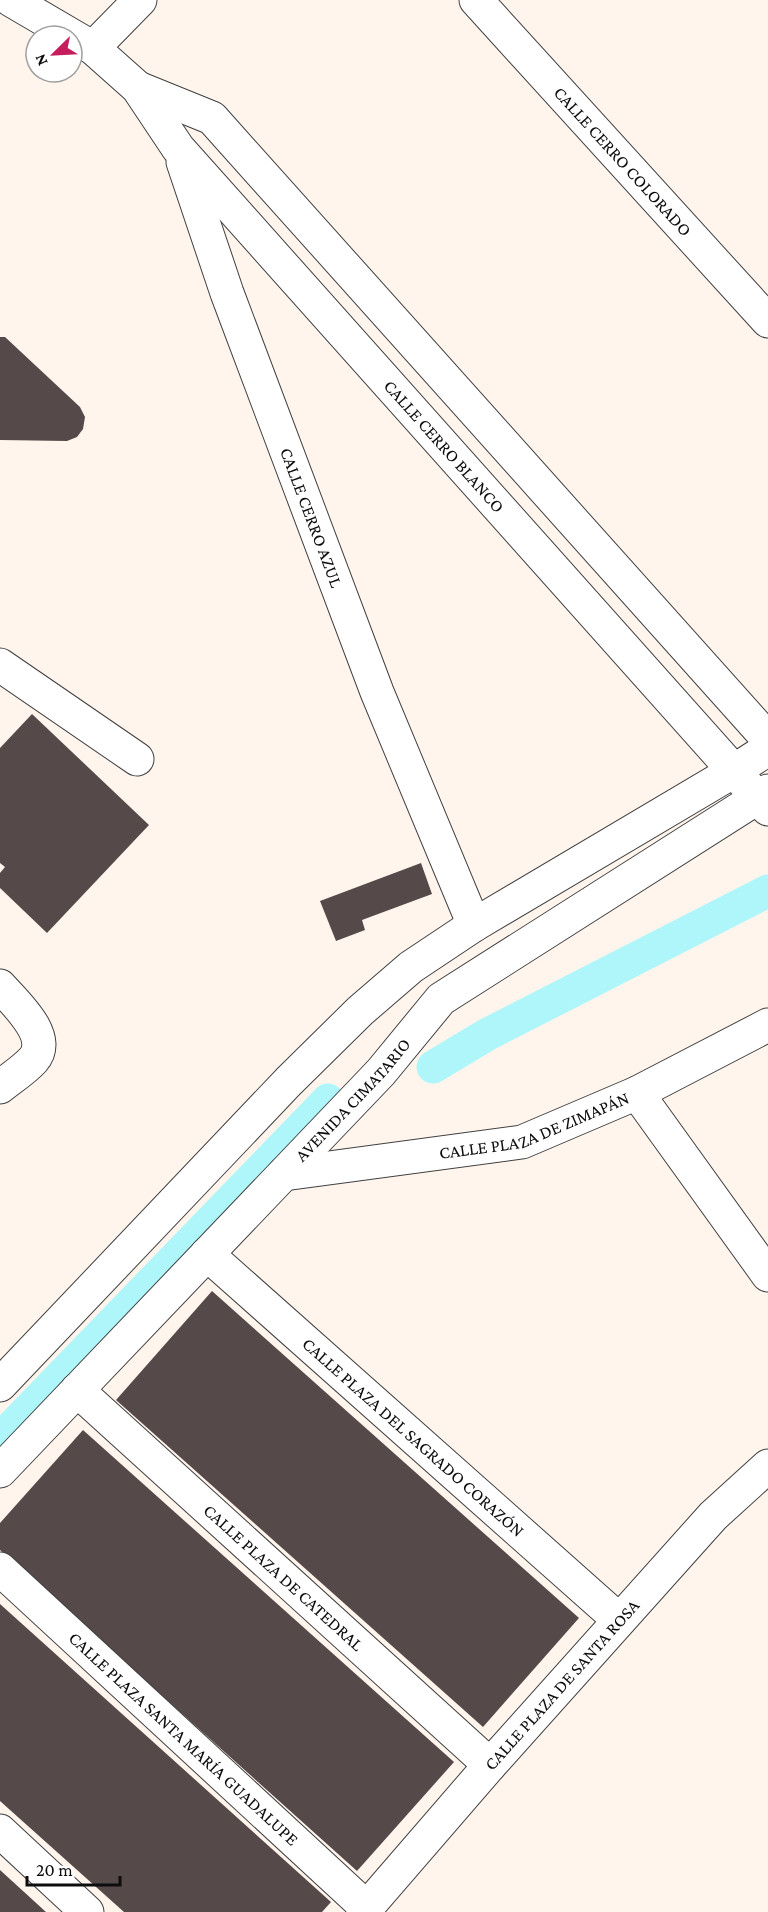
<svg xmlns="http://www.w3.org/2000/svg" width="768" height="1912" font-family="'Crimson Pro',serif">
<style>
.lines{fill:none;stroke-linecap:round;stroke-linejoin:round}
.canal{stroke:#aef6fa;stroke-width:33}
.building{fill:#564949}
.minor-casing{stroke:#404040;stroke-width:35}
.minor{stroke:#fff;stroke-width:33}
.labels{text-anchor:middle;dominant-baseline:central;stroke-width:6;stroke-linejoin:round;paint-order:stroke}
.street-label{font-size:18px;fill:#0d0d0d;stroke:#fff}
</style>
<rect width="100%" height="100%" fill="#fff5ed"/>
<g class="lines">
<path class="canal" d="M433,1067L488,1034L768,891
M0,1439L328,1100"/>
</g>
<path class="building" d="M0,337H5L80,407L85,417L83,429L77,437L67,441L0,440Z
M32,714L149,825L47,933L0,888V873L5,867L0,863V748Z
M421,863L432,894L362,920L365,930L336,941L320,901Z
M212,1291L579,1618L483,1727L116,1400Z
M83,1430L454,1762L357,1871L0,1550V1523Z
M0,1604L331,1902L322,1912H124L0,1801Z
M0,1870L46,1912H0Z"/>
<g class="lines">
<g class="minor-casing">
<g id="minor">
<path id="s1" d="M11,0L93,48L138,88L178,148L768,809"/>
<path id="s2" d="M476,0L768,321"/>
<path d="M93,48L140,0"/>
<path d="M138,88L212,118L768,739"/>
<path id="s3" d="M183,162L227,293L377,692L474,925"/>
<path d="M0,665L137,759"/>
<path d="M0,986C14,1002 54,1037 33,1060C24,1070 11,1078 0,1087"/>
<path d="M637,1093L768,1275"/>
<path id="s4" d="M284,1174L522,1142L637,1093L768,1025"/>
<path id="s5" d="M207,1254L619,1620"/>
<path d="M0,1385L289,1081L360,1011L411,967L474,925L734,771L768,749"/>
<path id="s6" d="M77,1390L490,1765"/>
<path id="s7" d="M0,1471L381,1072L441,999L768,791"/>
<path id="s8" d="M0,1569L367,1908"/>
<path d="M0,1831L87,1912"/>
<path id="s9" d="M363,1912L490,1765L713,1516L768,1466"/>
</g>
</g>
<use href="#minor" class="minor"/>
</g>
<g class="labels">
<g class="street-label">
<text stroke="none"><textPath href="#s2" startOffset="218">CALLE CERRO COLORADO</textPath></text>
<text stroke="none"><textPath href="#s1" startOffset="627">CALLE CERRO BLANCO</textPath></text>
<text stroke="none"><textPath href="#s3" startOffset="378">CALLE CERRO AZUL</textPath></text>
<text stroke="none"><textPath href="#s7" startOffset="512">AVENIDA CIMATARIO</textPath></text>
<text stroke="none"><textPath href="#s4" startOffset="256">CALLE PLAZA DE ZIMAPÁN</textPath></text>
<text stroke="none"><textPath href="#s5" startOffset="276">CALLE PLAZA DEL SAGRADO CORAZÓN</textPath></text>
<text stroke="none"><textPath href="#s6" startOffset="279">CALLE PLAZA DE CATEDRAL</textPath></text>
<text stroke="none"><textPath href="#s9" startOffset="302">CALLE PLAZA DE SANTA ROSA</textPath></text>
<text stroke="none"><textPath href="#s8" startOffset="250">CALLE PLAZA SANTA MARÍA GUADALUPE</textPath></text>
</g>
</g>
<g transform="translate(54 54) rotate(246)"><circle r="28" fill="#ffffff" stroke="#9e9e9e" stroke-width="1.5"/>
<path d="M0-4.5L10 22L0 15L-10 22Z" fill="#c51d5d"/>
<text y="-9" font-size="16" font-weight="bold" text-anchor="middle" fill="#0d0d0d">N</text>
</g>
<path d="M27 1876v9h93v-9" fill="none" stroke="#0d0d0d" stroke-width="3"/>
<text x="36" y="1876" font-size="18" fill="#0d0d0d" stroke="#ffffff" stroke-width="4.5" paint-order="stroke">20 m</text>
</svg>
